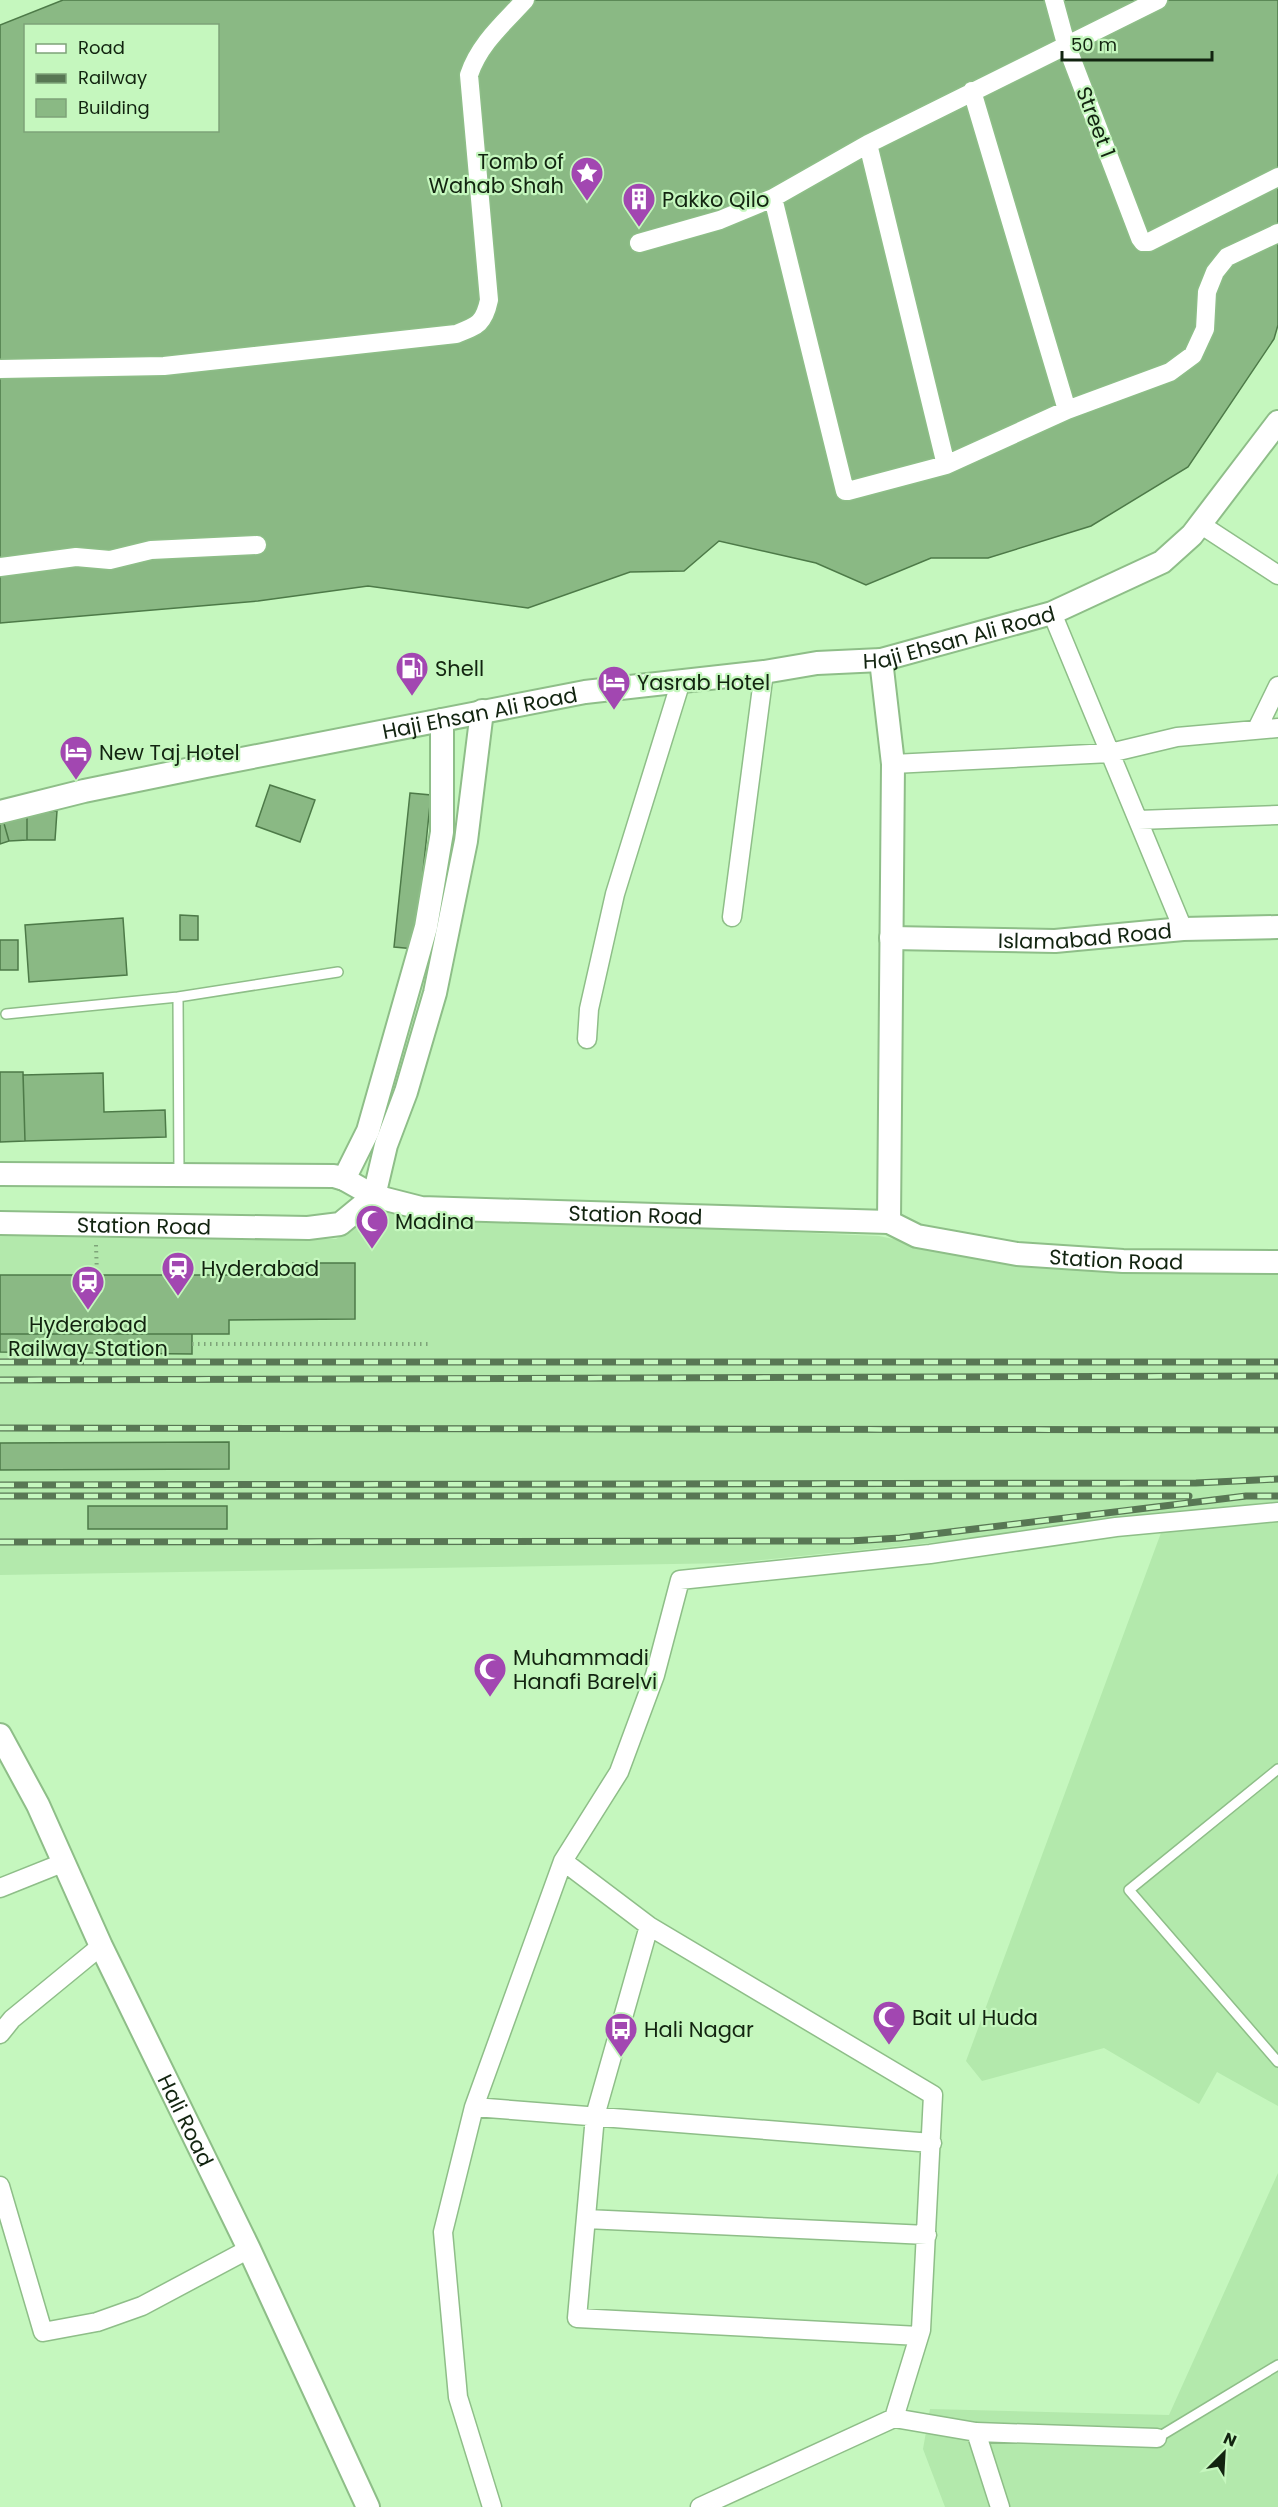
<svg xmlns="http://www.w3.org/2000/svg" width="1278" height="2507" font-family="Poppins,sans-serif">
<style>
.built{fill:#b3e9ac}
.building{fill:#8ab984;stroke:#4d7a48;stroke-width:1.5;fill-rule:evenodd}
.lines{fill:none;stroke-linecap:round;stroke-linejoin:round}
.service-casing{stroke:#8ebe88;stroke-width:12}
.minor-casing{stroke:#8ebe88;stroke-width:21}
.tertiary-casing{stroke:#8ebe88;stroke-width:26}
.path{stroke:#7ea479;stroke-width:4;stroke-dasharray:1.5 4.5;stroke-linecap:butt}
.service{stroke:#fff;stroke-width:9}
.minor{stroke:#fff;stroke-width:18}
.tertiary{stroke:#fff;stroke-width:22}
.rail-casing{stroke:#587754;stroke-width:7}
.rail{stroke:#c5f7be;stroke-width:4.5;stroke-dasharray:14;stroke-linecap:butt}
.labels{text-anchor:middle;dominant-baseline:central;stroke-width:4.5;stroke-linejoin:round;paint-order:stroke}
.street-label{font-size:21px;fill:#122410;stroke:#c5f7be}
.poi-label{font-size:21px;fill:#122410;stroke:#c5f7be;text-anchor:start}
</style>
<rect width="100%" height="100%" fill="#c5f7be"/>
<path class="built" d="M382,1210L505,1220L879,1236L1013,1264L1278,1270V1505L1159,1514L948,1541L733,1563L0,1575V1229L336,1239Z
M1278,1512V2106L1217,2072L1199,2104L1104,2048L982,2081L966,2061L1165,1522Z
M1278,2173V2507H945L923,2449L930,2409L1169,2415Z"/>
<path class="building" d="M63,0H1278V325L1274,339L1188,467L1091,526L988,558H931L866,585L816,563L719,541L684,571L630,572L528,608L368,586L258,601L0,623V25ZM26,26H218V130H26Z
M270,785L315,800L300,842L256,826Z
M410,793L431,795L415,949L394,947Z
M57,811L55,840H27V814Z
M27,814V840L9,841L3,820Z
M0,820H3L9,841L0,844Z
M180,915L198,916V940H180Z
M123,918L127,975L29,982L25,925Z
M0,940H18V970H0Z
M0,1072H23L25,1141L0,1142Z
M103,1073L104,1112L165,1110L166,1137L25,1141L23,1075Z
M293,1263H355V1319L229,1320V1334H0V1275H294Z
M0,1334H192V1354L0,1352Z
M229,1442V1469L0,1470V1443Z
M88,1506H227V1529H88Z"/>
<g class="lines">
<g class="service-casing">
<path id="service" d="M178,997L338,972
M6,1014L178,997L179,1175
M1278,1769L1129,1890L1278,2062
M1157,2438L1278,2365"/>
</g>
<g class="minor-casing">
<path id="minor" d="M1054,0L1066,44L1140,238L1143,242H1149L1278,177
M972,91L1067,410
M868,144L946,465
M773,198L845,491H848L946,465L1067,410L1170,372L1193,355L1205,329L1207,292L1215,272L1227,257L1278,233
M639,243L720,220L773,198L868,144L1158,0
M0,369L164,366L456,334C477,326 484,324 489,300L469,75C479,44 504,23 525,0
M1200,524L1278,575
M0,567L76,557L110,560L151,550L257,545
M1052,613L1183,929
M1257,729L1278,686
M893,764L1110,753L1177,737L1278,728
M1138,820L1278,815
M732,917L764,672
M587,1039L589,1009L615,894L681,681
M563,1861L649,1926L933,2095L921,2330L894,2418
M0,1888L65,1862
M649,1926L595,2116L577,2318L919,2336
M0,2034L12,2019L101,1946
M474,2107L932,2143
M0,2186L43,2332L97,2322L142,2306L249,2249
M586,2219L927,2235
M976,2432L1000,2507
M492,2507L458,2397L443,2232L474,2107L563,1861L619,1772L655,1675L680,1580L930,1554L1116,1527L1278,1512
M700,2507L894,2418L976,2432L1157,2438"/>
</g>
<g class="tertiary-casing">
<g id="tertiary">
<path d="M881,660L893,764L889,1222"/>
<path id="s1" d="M0,812L84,791L206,766L585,692L764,672L817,663L881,660L1052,613L1162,562L1192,535L1278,422"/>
<path id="s2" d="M891,938L1055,941L1183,929L1278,927"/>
<path id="s3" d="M0,1174L334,1176L344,1179L374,1196L421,1208L889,1222L917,1236L1017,1254L1123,1261L1278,1262"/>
<path d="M344,1179L368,1131L426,927L442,832V720"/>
<path d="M374,1196L386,1145L406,1092L435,993L466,841L482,711"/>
<path id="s4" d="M0,1223L308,1228L340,1224L374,1196"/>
<path id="s5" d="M0,1735L38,1805L101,1946L249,2249L368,2507"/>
</g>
</g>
<path class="path" d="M96,1245L97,1275
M192,1344H432"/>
<use href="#service" class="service"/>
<use href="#minor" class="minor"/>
<use href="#tertiary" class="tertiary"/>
<g class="rail-casing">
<path id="rail" d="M0,1362H1278
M0,1380L1278,1376
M0,1428L1278,1430
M0,1485L1196,1483L1278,1479
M0,1496H1189
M0,1542L850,1541L900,1538L1246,1496H1278"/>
</g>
<use href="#rail" class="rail"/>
</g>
<defs>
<g id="sight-pin" transform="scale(1.725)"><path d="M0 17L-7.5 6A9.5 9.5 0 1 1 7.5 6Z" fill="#a247b1" stroke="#c5f7be"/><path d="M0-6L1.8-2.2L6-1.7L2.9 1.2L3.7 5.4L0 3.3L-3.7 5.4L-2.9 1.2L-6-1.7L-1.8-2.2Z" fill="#fff"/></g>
<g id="building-pin" transform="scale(1.725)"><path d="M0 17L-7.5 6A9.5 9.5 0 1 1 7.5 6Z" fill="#a247b1" stroke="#c5f7be"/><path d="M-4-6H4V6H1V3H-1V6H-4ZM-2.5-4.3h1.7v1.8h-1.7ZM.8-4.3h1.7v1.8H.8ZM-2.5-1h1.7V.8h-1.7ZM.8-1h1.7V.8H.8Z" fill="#fff"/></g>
<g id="fuel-pin" transform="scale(1.725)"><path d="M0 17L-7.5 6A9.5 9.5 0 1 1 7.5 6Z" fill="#a247b1" stroke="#c5f7be"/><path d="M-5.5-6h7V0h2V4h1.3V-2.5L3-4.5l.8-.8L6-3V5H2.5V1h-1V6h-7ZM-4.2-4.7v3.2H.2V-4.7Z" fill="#fff"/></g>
<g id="hotel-pin" transform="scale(1.725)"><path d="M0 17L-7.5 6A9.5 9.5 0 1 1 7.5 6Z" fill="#a247b1" stroke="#c5f7be"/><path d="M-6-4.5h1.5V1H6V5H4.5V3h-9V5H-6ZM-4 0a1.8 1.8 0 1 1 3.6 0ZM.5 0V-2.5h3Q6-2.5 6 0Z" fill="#fff"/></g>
<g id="mosque-pin" transform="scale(1.725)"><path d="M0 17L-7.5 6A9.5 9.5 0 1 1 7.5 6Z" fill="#a247b1" stroke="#c5f7be"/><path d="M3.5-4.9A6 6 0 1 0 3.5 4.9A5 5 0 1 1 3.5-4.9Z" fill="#fff"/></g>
<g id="station-pin" transform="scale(1.725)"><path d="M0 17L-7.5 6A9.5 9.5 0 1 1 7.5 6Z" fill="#a247b1" stroke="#c5f7be"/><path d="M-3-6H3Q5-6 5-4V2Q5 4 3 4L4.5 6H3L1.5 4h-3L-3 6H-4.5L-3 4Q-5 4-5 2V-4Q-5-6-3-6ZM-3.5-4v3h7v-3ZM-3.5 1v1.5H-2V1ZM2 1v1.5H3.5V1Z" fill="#fff"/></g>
<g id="bus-pin" transform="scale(1.725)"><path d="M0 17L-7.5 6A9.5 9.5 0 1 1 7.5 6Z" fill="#a247b1" stroke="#c5f7be"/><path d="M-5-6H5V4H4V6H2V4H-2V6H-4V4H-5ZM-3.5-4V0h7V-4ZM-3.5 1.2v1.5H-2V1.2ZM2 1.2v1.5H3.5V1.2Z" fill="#fff"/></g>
</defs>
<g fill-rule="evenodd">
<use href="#sight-pin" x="587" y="173"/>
<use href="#building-pin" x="639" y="199"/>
<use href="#fuel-pin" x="412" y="668"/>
<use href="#hotel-pin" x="614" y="682"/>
<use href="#hotel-pin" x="76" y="752"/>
<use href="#mosque-pin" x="372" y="1221"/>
<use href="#station-pin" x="178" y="1268"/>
<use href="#station-pin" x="88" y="1282"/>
<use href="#mosque-pin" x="490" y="1669"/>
<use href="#mosque-pin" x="889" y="2017"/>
<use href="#bus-pin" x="621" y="2029"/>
</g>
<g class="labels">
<g class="street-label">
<text transform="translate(1096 122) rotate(69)">Street 1</text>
<text stroke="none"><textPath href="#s1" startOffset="976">Haji Ehsan Ali Road</textPath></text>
<text stroke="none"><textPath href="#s1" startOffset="490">Haji Ehsan Ali Road</textPath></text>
<text stroke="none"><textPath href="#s2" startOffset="194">Islamabad Road</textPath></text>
<text stroke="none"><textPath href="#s3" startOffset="642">Station Road</textPath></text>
<text stroke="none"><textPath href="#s4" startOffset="144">Station Road</textPath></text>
<text stroke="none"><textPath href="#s3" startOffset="1128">Station Road</textPath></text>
<text stroke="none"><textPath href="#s5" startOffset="428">Hali Road</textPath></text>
</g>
<g class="poi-label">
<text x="564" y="161" text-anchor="end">Tomb of<tspan x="564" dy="24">Wahab Shah</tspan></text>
<text x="662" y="199">Pakko Qilo</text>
<text x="435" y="668">Shell</text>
<text x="637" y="682">Yasrab Hotel</text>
<text x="99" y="752">New Taj Hotel</text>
<text x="395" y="1221">Madina</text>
<text x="201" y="1268">Hyderabad</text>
<text x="88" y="1324" text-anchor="middle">Hyderabad<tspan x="88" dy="24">Railway Station</tspan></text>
<text x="513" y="1657">Muhammadi<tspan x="513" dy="24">Hanafi Barelvi</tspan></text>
<text x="912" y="2017">Bait ul Huda</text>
<text x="644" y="2029">Hali Nagar</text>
</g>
</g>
<rect x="24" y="24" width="195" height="108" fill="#c5f7be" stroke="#7da378" stroke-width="1.5"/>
<rect x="36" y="44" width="30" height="9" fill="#ffffff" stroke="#7da378" stroke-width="1.5"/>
<text x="78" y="54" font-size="18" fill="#122410">Road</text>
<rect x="36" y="74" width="30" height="9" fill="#587754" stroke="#7da378" stroke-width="1.5"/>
<text x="78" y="84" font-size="18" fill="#122410">Railway</text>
<rect x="36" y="99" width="30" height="18" fill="#8ab984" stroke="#7da378" stroke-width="1.5"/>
<text x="78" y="114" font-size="18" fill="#122410">Building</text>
<g transform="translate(1224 2453) rotate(24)" stroke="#c5f7be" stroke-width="4.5" paint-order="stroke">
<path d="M0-4.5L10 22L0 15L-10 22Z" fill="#122410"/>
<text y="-9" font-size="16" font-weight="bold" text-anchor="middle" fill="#122410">N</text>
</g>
<path d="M1062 51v9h150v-9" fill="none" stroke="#122410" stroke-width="3"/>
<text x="1071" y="51" font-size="18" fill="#122410" stroke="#c5f7be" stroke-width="4.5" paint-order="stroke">50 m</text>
</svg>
